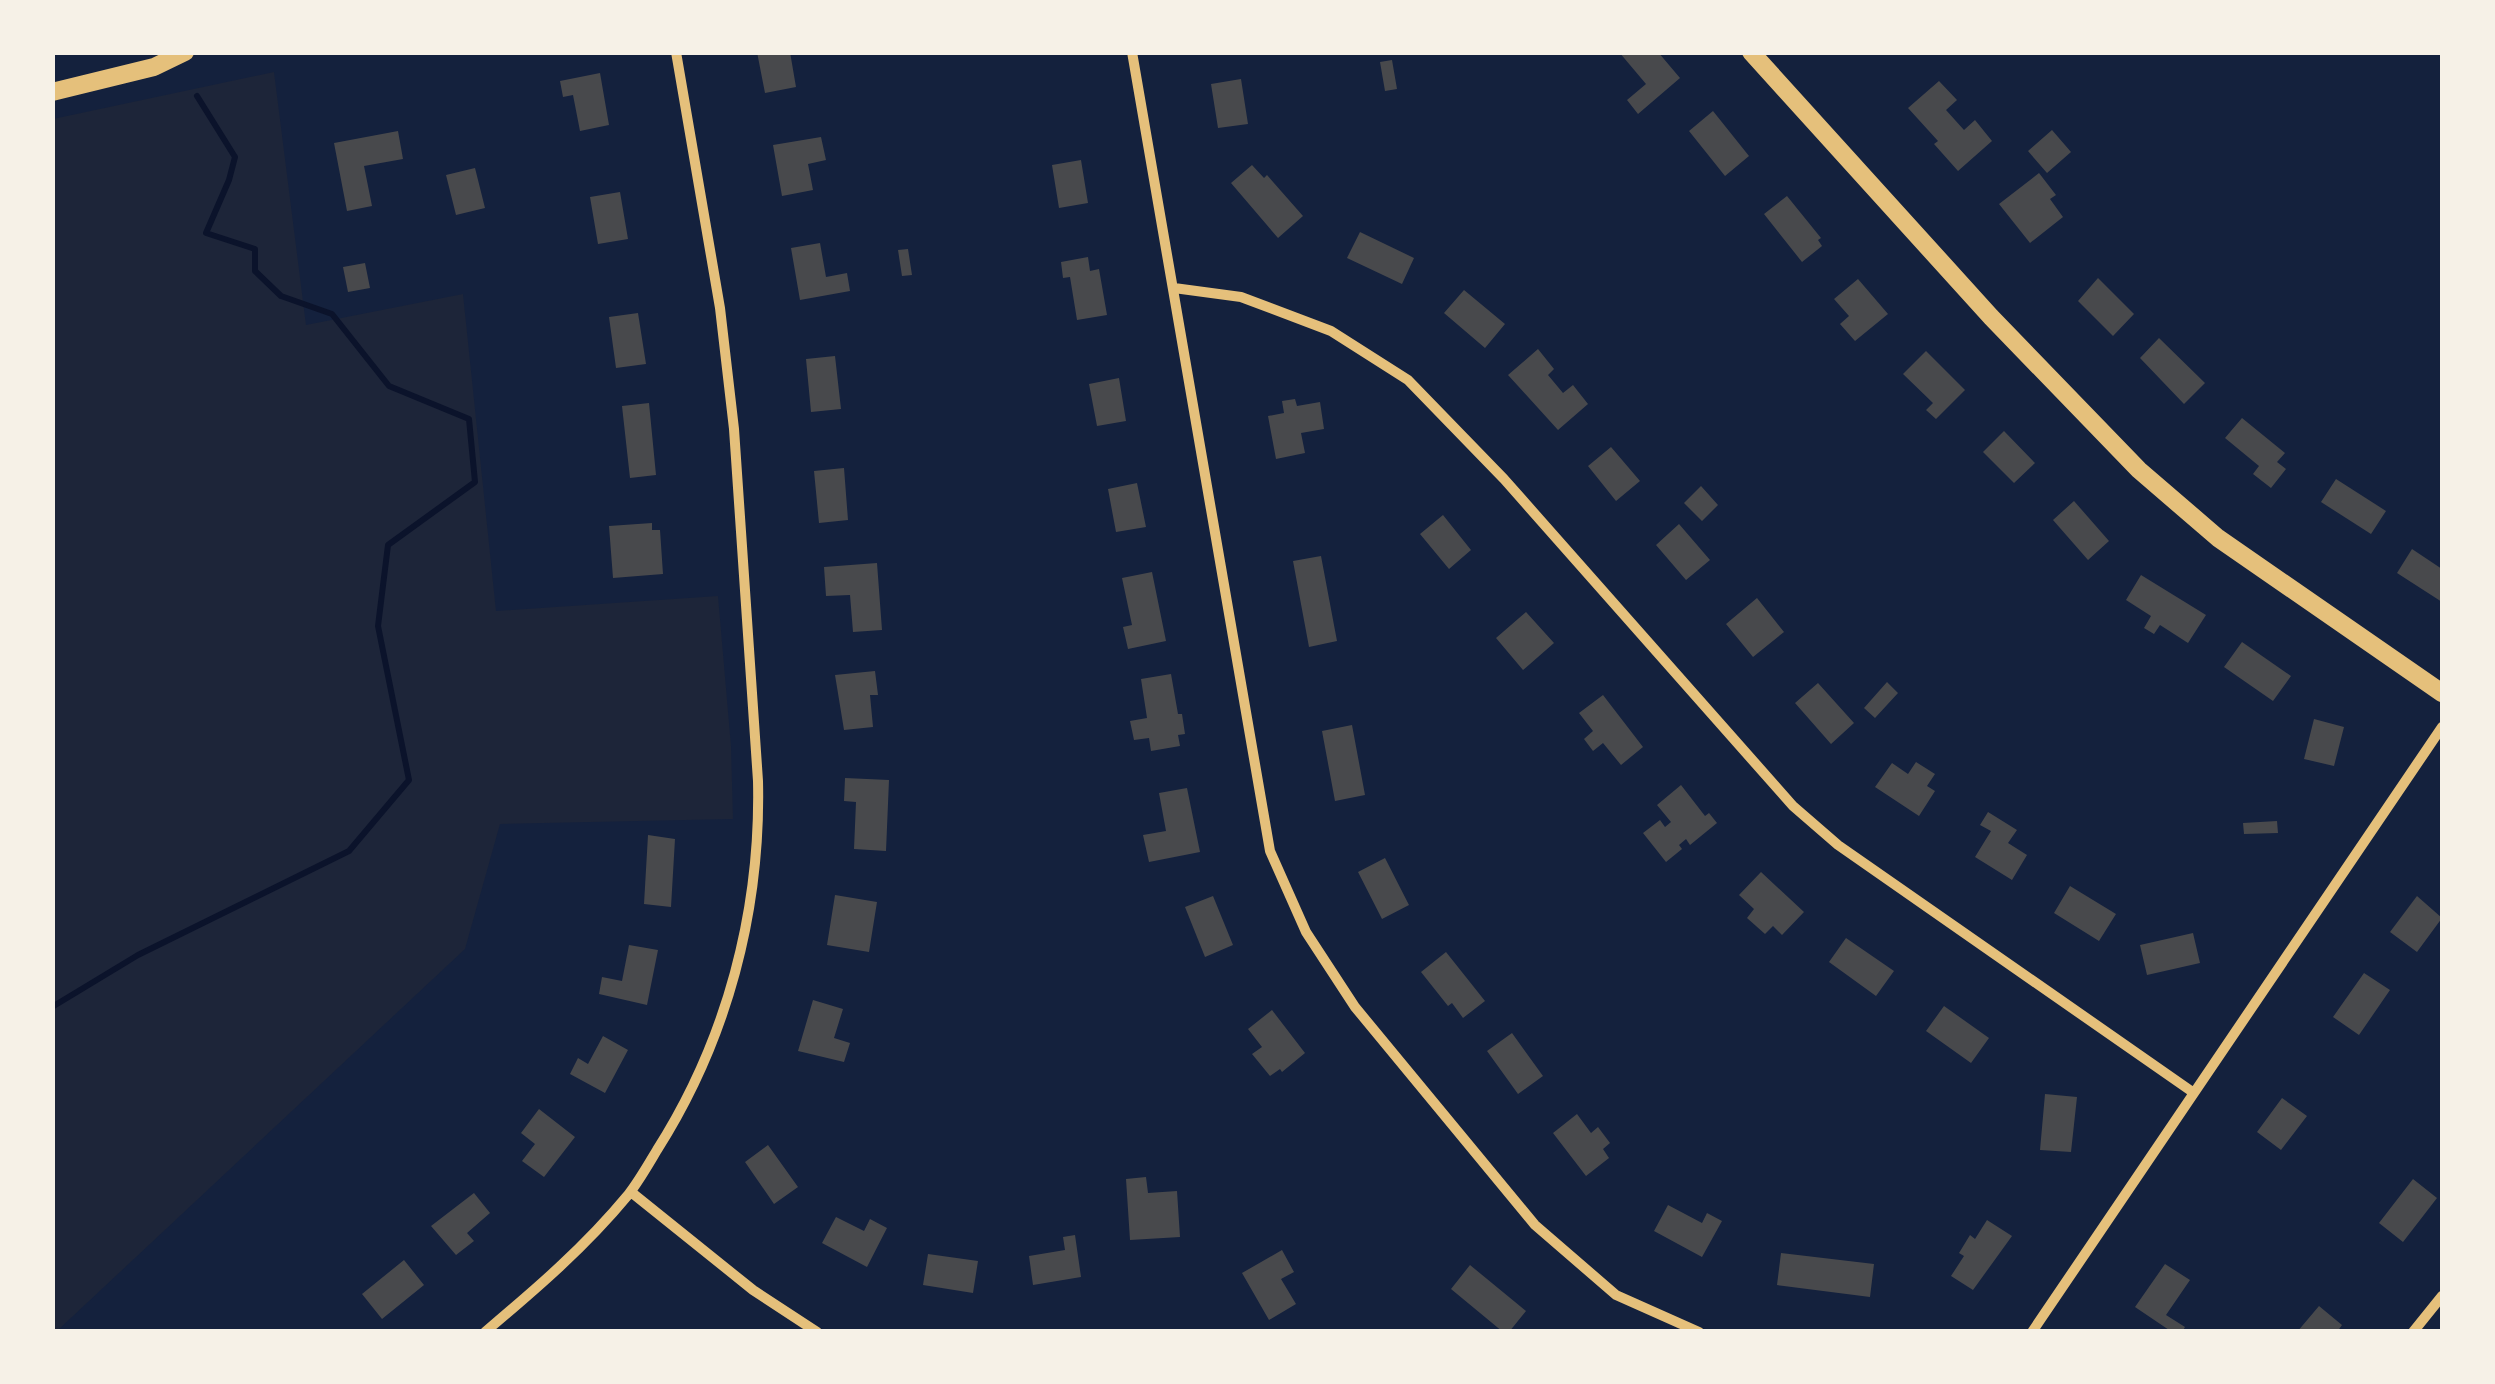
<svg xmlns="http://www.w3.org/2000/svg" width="2495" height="1384" font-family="Roboto,sans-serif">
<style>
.green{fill:#1d2539}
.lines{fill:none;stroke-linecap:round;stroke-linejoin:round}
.stream{stroke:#0b132b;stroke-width:6}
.building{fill:#48494c}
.minor{stroke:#e5c07b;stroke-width:10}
.tertiary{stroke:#e5c07b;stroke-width:18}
</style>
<rect width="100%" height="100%" fill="#14213d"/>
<path class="green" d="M274,72L306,325L463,294L496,611L718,596L731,746L733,819L500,824L465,949L57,1331H53V119Z"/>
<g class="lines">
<path class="stream" d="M52,1007L138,955L349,851L409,780L378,626L388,545L475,482L469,419L389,386L332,314L281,296L255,271V249L206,233L229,180L235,157L197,96"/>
</g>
<path class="building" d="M757,52H790L796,87L765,93Z
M1619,52H1658L1680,78L1638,114L1627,100L1646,84Z
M1392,60L1397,89L1385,91L1380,62Z
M600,73L609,125L580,131L573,95L563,97L560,81Z
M1241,79L1248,124L1218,128L1211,84Z
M1939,81L1957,100L1946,110L1964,130L1975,120L1992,141L1958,171L1934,144L1938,141L1908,108Z
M1713,111L1749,156L1725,176L1689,131Z
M2052,130L2071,152L2047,173L2028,151Z
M398,131L403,159L364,166L372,206L347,211L334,143Z
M821,137L826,160L808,164L813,190L782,196L773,145Z
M1081,160L1088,203L1059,208L1052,165Z
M1252,165L1264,178L1267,175L1303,216L1278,238L1231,183Z
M475,168L485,208L456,215L446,175Z
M2039,173L2056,195L2050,199L2063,217L2030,243L1999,204Z
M620,192L628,239L598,244L590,197Z
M1787,196L1821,238L1818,240L1822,246L1802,262L1764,214Z
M1360,232L1414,258L1402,284L1347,258Z
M820,243L826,277L847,273L850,291L800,300L791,248Z
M908,249L912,275L902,276L898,250Z
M1088,257L1090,271L1099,269L1107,315L1077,320L1070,277L1063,278L1061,262Z
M365,263L370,288L348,292L343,267Z
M2098,278L2134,314L2113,336L2078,301Z
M1858,279L1888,314L1855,341L1840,324L1849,316L1834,299Z
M1464,290L1505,324L1485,348L1444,313Z
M638,313L646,364L616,368L609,317Z
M2159,338L2205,383L2184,404L2140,358Z
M1538,349L1554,369L1548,375L1563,393L1573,385L1588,404L1558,430L1508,375Z
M1926,351L1965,390L1936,419L1926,410L1933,403L1903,374Z
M835,356L841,409L811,412L806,359Z
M1119,378L1126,421L1097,426L1089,384Z
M1295,399L1297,406L1320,402L1324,429L1301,433L1305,453L1276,459L1268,416L1284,413L1282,401Z
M649,403L656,475L630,478L622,406Z
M2242,418L2285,453L2277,462L2286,469L2271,488L2253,474L2259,466L2225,438Z
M2004,431L2035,463L2014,483L1983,452Z
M1611,447L1640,481L1616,501L1588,466Z
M844,468L848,520L819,523L814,471Z
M2336,479L2386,511L2371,534L2321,502Z
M1137,483L1146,527L1116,532L1108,489Z
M1701,486L1718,505L1702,521L1684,503Z
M2074,501L2109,541L2088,560L2053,520Z
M1443,515L1471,550L1449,569L1420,534Z
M652,523V530H660L663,574L613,578L609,526Z
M1679,524L1710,560L1686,580L1656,545Z
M2412,549L2442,569V602L2397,573Z
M1321,556L1337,641L1309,647L1293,561Z
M877,563L882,630L853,632L850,595L826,596L824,567Z
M1152,572L1166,641L1128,649L1123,627L1132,625L1122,578Z
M2141,575L2206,615L2188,643L2160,625L2154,634L2144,628L2151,616L2126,600Z
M1757,598L1784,632L1753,657L1726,624Z
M1526,612L1554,643L1523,670L1496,638Z
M2242,642L2291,676L2273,701L2224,667Z
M875,671L878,695H870L873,727L844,730L835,675Z
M1171,674L1178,714H1182L1185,734L1178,735L1180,746L1151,751L1149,738L1134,740L1130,721L1147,718L1141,679Z
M1887,682L1898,693L1875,718L1864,708Z
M1818,683L1854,723L1831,744L1795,703Z
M1603,695L1643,747L1621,765L1603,743L1593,751L1584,739L1593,731L1579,713Z
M2314,719L2344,727L2334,766L2304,759Z
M1352,725L1365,795L1335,801L1322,731Z
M1916,762L1935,774L1927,786L1935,791L1919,816L1875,787L1892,763L1908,774Z
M845,778L889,780L886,851L854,849L856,802L844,801Z
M1681,785L1705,816L1709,813L1717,823L1690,845L1686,839L1679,845L1682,849L1666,862L1643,833L1660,820L1665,827L1671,822L1657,805Z
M1187,788L1200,852L1149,862L1143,835L1166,831L1159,793Z
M1988,812L2017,830L2008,843L2027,855L2012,880L1975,857L1991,831L1980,825Z
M2277,821L2278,833L2244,834L2243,823Z
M648,835L675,839L671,907L644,904Z
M1385,858L1409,905L1382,919L1358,872Z
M1761,872L1804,912L1782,935L1773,926L1765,934L1747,918L1754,909L1739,895Z
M2070,886L2116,914L2099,941L2054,913Z
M835,895L877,902L869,952L827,945Z
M1213,896L1233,945L1205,957L1185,907Z
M2417,896L2442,918L2417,952L2390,932Z
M2193,933L2200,963L2147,975L2140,945Z
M1846,938L1894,971L1876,996L1829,962Z
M629,945L658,950L647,1005L599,994L602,977L622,981Z
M1446,952L1485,1001L1463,1018L1452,1003L1448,1006L1421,972Z
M2364,973L2390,990L2359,1035L2333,1017Z
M813,1000L843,1009L834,1038L850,1043L844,1062L798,1051Z
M1944,1006L1989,1038L1971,1063L1926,1031Z
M1272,1010L1305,1053L1282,1072L1280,1069L1270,1076L1252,1054L1262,1047L1248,1029Z
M1512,1033L1543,1076L1518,1094L1487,1051Z
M603,1036L628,1050L605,1093L570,1074L578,1058L588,1064Z
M2045,1094L2077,1097L2071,1152L2040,1150Z
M2282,1098L2307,1116L2281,1150L2257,1132Z
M539,1109L575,1137L544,1177L522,1161L535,1144L521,1133Z
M1577,1114L1591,1133L1598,1127L1610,1143L1603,1149L1609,1158L1586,1176L1553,1133Z
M768,1145L798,1187L774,1204L745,1162Z
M1146,1177L1148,1193L1177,1191L1180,1237L1130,1240L1126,1179Z
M2413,1179L2437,1198L2403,1242L2379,1223Z
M474,1193L490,1213L467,1233L474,1241L456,1255L431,1226Z
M1668,1205L1702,1223L1707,1213L1722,1221L1702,1257L1654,1231Z
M836,1217L864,1231L870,1219L887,1228L867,1267L822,1243Z
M1987,1220L2012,1236L1973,1290L1951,1276L1964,1256L1959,1253L1970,1235L1975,1239Z
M1075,1235L1081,1277L1033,1285L1029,1256L1065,1250L1063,1237Z
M1282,1250L1294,1272L1281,1279L1296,1304L1269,1320L1242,1273Z
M1781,1253L1874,1264L1870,1297L1777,1285Z
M928,1254L978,1261L973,1293L923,1285Z
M404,1260L424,1285L382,1319L362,1294Z
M2165,1264L2190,1280L2166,1315L2185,1327L2182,1332H2172L2135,1307Z
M1470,1265L1526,1311L1509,1332H1503L1451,1289Z
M2319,1306L2342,1325L2337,1332H2297Z"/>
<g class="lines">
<path class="minor" d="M1132,52L1270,851L1306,932L1355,1007L1535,1225L1616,1295L1699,1332
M1174,288L1241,297L1331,331L1408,380L1504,479L1793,806L1838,845L2194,1093
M631,1192L753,1290L817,1332
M485,1332C537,1288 585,1247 628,1195C639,1181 648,1165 657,1150C727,1040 761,911 758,781L734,429L720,308L676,52
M2032,1332L2442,727
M2413,1332L2442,1296"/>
<path class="tertiary" d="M1751,52L1991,317L2139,470L2218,538L2442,693
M52,92L154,67L185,52"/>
</g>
<rect width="2495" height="1384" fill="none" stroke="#f6f1e7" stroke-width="110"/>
</svg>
